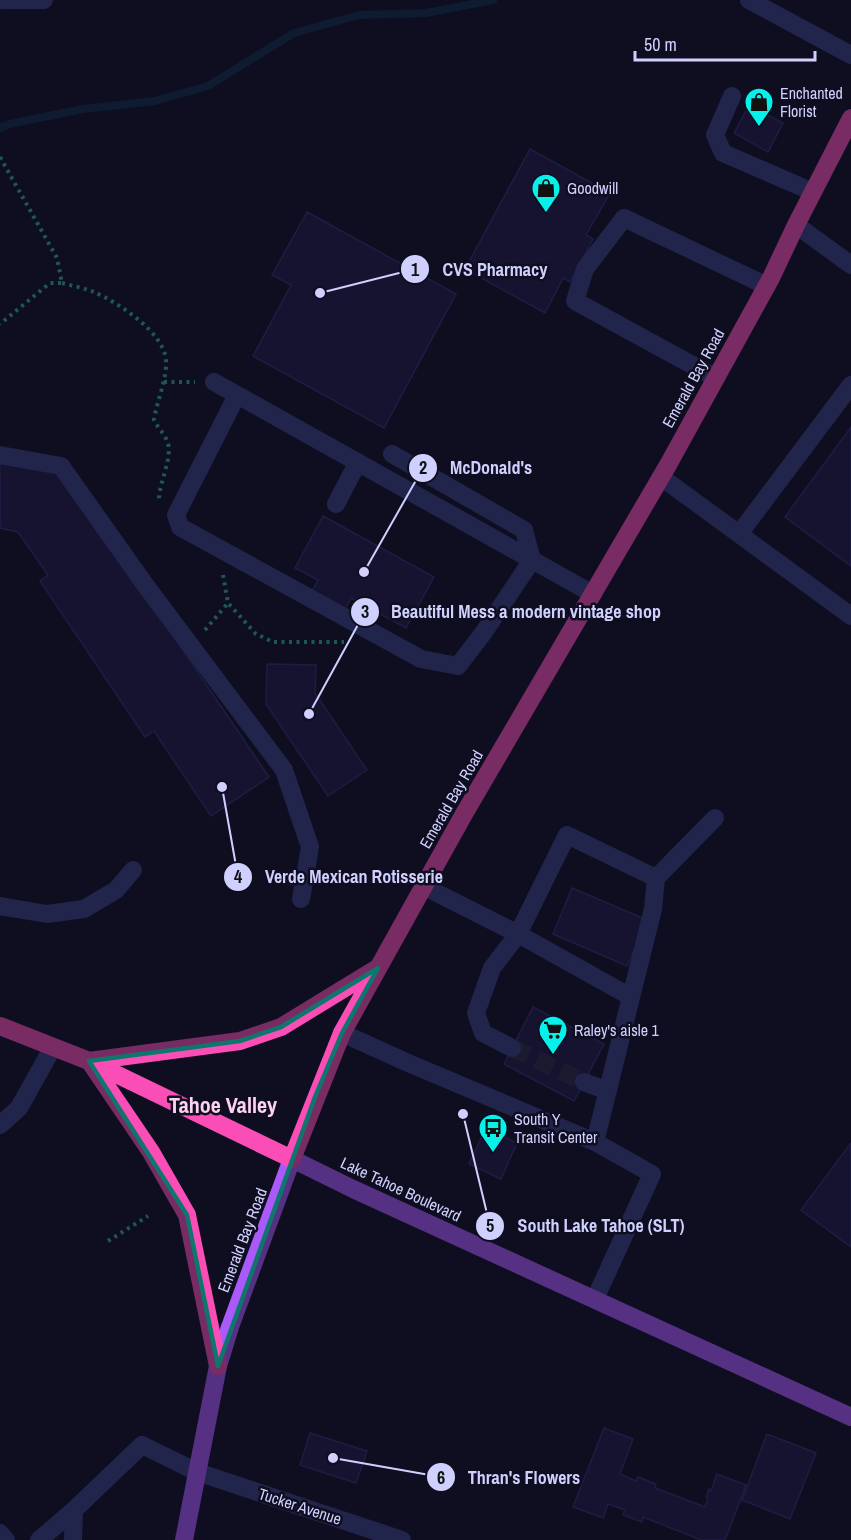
<svg xmlns="http://www.w3.org/2000/svg" width="851" height="1540" font-family="'Archivo Narrow',sans-serif">
<style>
.lines{fill:none;stroke-linecap:round;stroke-linejoin:round}
.stream{stroke:#0e2a45;stroke-width:8}
.building{fill:#1d1a41;stroke:#322d6c;stroke-width:1.5}
.minor-tunnel{stroke:#2c2b42;stroke-width:18;stroke-dasharray:18 9;stroke-linecap:butt}
.path{stroke:#32af97;stroke-width:4;stroke-dasharray:3 4.5;stroke-linecap:butt}
.minor{stroke:#3a407e;stroke-width:18}
.major{stroke:#aa5afa;stroke-width:18}
.highway{stroke:#fa4eb6;stroke-width:18}
.marked{fill:none;stroke:#0f766e;stroke-width:4.5;stroke-linejoin:round}
.labels{text-anchor:middle;dominant-baseline:central;stroke-width:5;stroke-linejoin:round;paint-order:stroke}
.poi-label{font-size:16px;fill:#cfd0fe;stroke:#0f0e21;text-anchor:start}
.street-label{font-size:16px;fill:#cfd0fe;stroke:#0f0e21}
.district-label{font-size:22px;font-weight:bold;fill:#fed1f3;stroke:#0f0e21}
.leader{fill:none;stroke:#cfd0fe;stroke-width:2}
.callout-dot{fill:#cfd0fe;stroke:#0f0e21;stroke-width:2}
.mark-label{font-size:18px;text-anchor:middle;font-weight:bold;fill:#111}
.callout-label{font-size:18px;text-anchor:middle;font-weight:bold;fill:#cfd0fe;stroke:#0f0e21;stroke-width:5;stroke-linejoin:round;paint-order:stroke}
</style>
<rect width="100%" height="100%" fill="#0f0e21"/>
<g class="lines">
<path class="stream" d="M0,128L9,124L83,109L155,101L208,86L294,33L359,15L426,13L493,0"/>
</g>
<path class="building" d="M749,105L783,123L768,152L734,133Z
M530,149L610,193L586,235L593,239L570,282L563,278L545,313L465,269Z
M307,212L456,294L384,428L253,356L291,285L272,275Z
M851,427V566L785,517Z
M0,459L60,469L269,777L211,816L154,731L145,737L40,581L48,575L18,532L0,528Z
M323,516L434,577L406,628L351,598L343,613L310,595L318,580L295,568Z
M267,664L316,665L315,693L367,770L328,796L266,704Z
M572,888L647,920L627,966L553,934Z
M533,1007L604,1044L574,1101L504,1064Z
M486,1128L517,1143L501,1179L469,1164Z
M851,1143V1247L801,1210Z
M604,1428L633,1439L620,1474L636,1481L638,1477L656,1484L655,1488L705,1507L708,1498L706,1497L709,1489L711,1491L717,1474L746,1485L725,1540H701L643,1517L642,1522L623,1515L625,1510L608,1504L603,1518L573,1507Z
M310,1433L367,1451L356,1483L300,1465Z
M767,1434L816,1453L790,1519L742,1500Z"/>
<g class="lines">
<path class="minor-tunnel" d="M512,1048L584,1082"/>
<path class="path" d="M0,157L57,258L62,283H50L0,324
M62,283C73,286 84,288 94,292C117,302 164,332 166,360C167,380 157,400 154,420C157,427 164,433 167,441C174,455 159,483 159,499
M164,382H195
M223,575L228,603L256,634L273,642H344
M205,630L228,603
M108,1241L148,1216"/>
<path class="minor" d="M2,0H44
M749,0L851,55
M732,96L715,135L723,153L813,192
M796,225L851,265
M716,378L575,301L585,269L624,218L767,286
M214,382L593,594
M237,395L176,515L180,527L421,659L458,666L484,632L532,560L524,530L392,454
M0,455L61,466L146,586L284,770L310,847L301,899
M661,477L851,616
M336,504L358,462
M739,534L851,385
M656,878L715,818
M423,886L518,934L631,997L653,909L656,878L567,835L518,934L492,968L476,1013L483,1033L512,1048
M0,906L47,914L84,909L116,890L133,870
M342,1033L406,1062L595,1142L652,1174L595,1299
M584,1082L608,1091
M0,1125L19,1108L53,1047
M595,1142L631,997
M0,1533L6,1540
M39,1540L74,1510L142,1445L197,1472L402,1540
M73,1540L74,1510"/>
<path class="major" d="M184,1540L218,1366L230,1327L292,1159L353,1189L851,1417"/>
<path class="highway" d="M0,1026L89,1061L292,1159L342,1033L464,814L668,465L771,278L796,225L851,118
M89,1061L240,1041L281,1027L376,969
M90,1062L151,1152L187,1215L218,1366"/>
</g>
<path d="M0 0H851V1540H0ZM378,968L342,1033L315,1097L218,1366L187,1215L89,1061L240,1041L281,1027Z" fill="#0f0e21" fill-opacity=".55" fill-rule="evenodd"/>
<path class="marked" d="M378,968L342,1033L315,1097L218,1366L187,1215L89,1061L240,1041L281,1027Z"/>
<defs>
<g id="shop-pin" transform="scale(1.5)"><path d="M0 17L-7.5 6A9.5 9.5 0 1 1 7.5 6Z" fill="#07f1eb" stroke="#0f0e21"/><path d="M-5-2.5h2.3a2.7 3.5 0 0 1 5.4 0H5L5.5 6h-11ZM-1.5-2.5h3a1.5 2.3 0 0 0-3 0Z" fill="#111"/></g>
<g id="supermarket-pin" transform="scale(1.5)"><path d="M0 17L-7.5 6A9.5 9.5 0 1 1 7.5 6Z" fill="#07f1eb" stroke="#0f0e21"/><path d="M-6-5.5h2.5l.6 2H6L4.5 2H-2.5L-4.4-4H-6ZM-1.5 3.2a1.3 1.3 0 1 0 .1 0ZM3 3.2a1.3 1.3 0 1 0 .1 0Z" fill="#111"/></g>
<g id="bus-pin" transform="scale(1.5)"><path d="M0 17L-7.5 6A9.5 9.5 0 1 1 7.5 6Z" fill="#07f1eb" stroke="#0f0e21"/><path d="M-5-6H5V4H4V6H2V4H-2V6H-4V4H-5ZM-3.5-4V0h7V-4ZM-3.5 1.2v1.5H-2V1.2ZM2 1.2v1.5H3.5V1.2Z" fill="#111"/></g>
</defs>
<g fill-rule="evenodd">
<use href="#shop-pin" x="759" y="102"/>
<use href="#shop-pin" x="546" y="188"/>
<use href="#supermarket-pin" x="553" y="1030"/>
<use href="#bus-pin" x="493" y="1128"/>
</g>
<g class="labels">
<g class="poi-label">
<text x="780" y="93">Enchanted<tspan x="780" dy="18">Florist</tspan></text>
<text x="567" y="188">Goodwill</text>
<text x="574" y="1030">Raley's aisle 1</text>
<text x="514" y="1119">South Y<tspan x="514" dy="18">Transit Center</tspan></text>
</g>
<g class="street-label">
<text transform="translate(693 378) rotate(-61)">Emerald Bay Road</text>
<text transform="translate(451 799) rotate(-60)">Emerald Bay Road</text>
<text transform="translate(401 1189) rotate(25)">Lake Tahoe Boulevard</text>
<text transform="translate(242 1240) rotate(-69)">Emerald Bay Road</text>
<text transform="translate(300 1506) rotate(18)">Tucker Avenue</text>
</g>
<g class="district-label">
<text x="223" y="1105">Tahoe Valley</text>
</g>
</g>
<path class="leader" d="M320 293L415 269M364 572L423 468M309 714L365 612M222 787L238 877M463 1114L490 1226M333 1458L441 1477"/>
<g class="callout-dot">
<circle cx="320" cy="293" r="6"/>
<circle cx="364" cy="572" r="6"/>
<circle cx="309" cy="714" r="6"/>
<circle cx="222" cy="787" r="6"/>
<circle cx="463" cy="1114" r="6"/>
<circle cx="333" cy="1458" r="6"/>
<circle cx="415" cy="269" r="15"/>
<circle cx="423" cy="468" r="15"/>
<circle cx="365" cy="612" r="15"/>
<circle cx="238" cy="877" r="15"/>
<circle cx="490" cy="1226" r="15"/>
<circle cx="441" cy="1477" r="15"/>
</g>
<g class="mark-label">
<text x="415" y="276">1</text>
<text x="423" y="474">2</text>
<text x="365" y="618">3</text>
<text x="238" y="883">4</text>
<text x="490" y="1232">5</text>
<text x="441" y="1484">6</text>
</g>
<g class="callout-label">
<text x="495" y="276">CVS Pharmacy</text>
<text x="491" y="474">McDonald's</text>
<text x="526" y="618">Beautiful Mess a modern vintage shop</text>
<text x="354" y="883">Verde Mexican Rotisserie</text>
<text x="601" y="1232">South Lake Tahoe (SLT)</text>
<text x="524" y="1484">Thran's Flowers</text>
</g>
<path d="M635 51v9h180v-9" fill="none" stroke="#cfd0fe" stroke-width="3"/>
<text x="644" y="51" font-size="18" fill="#cfd0fe" stroke="#0f0e21" stroke-width="4.5" paint-order="stroke">50 m</text>
</svg>
